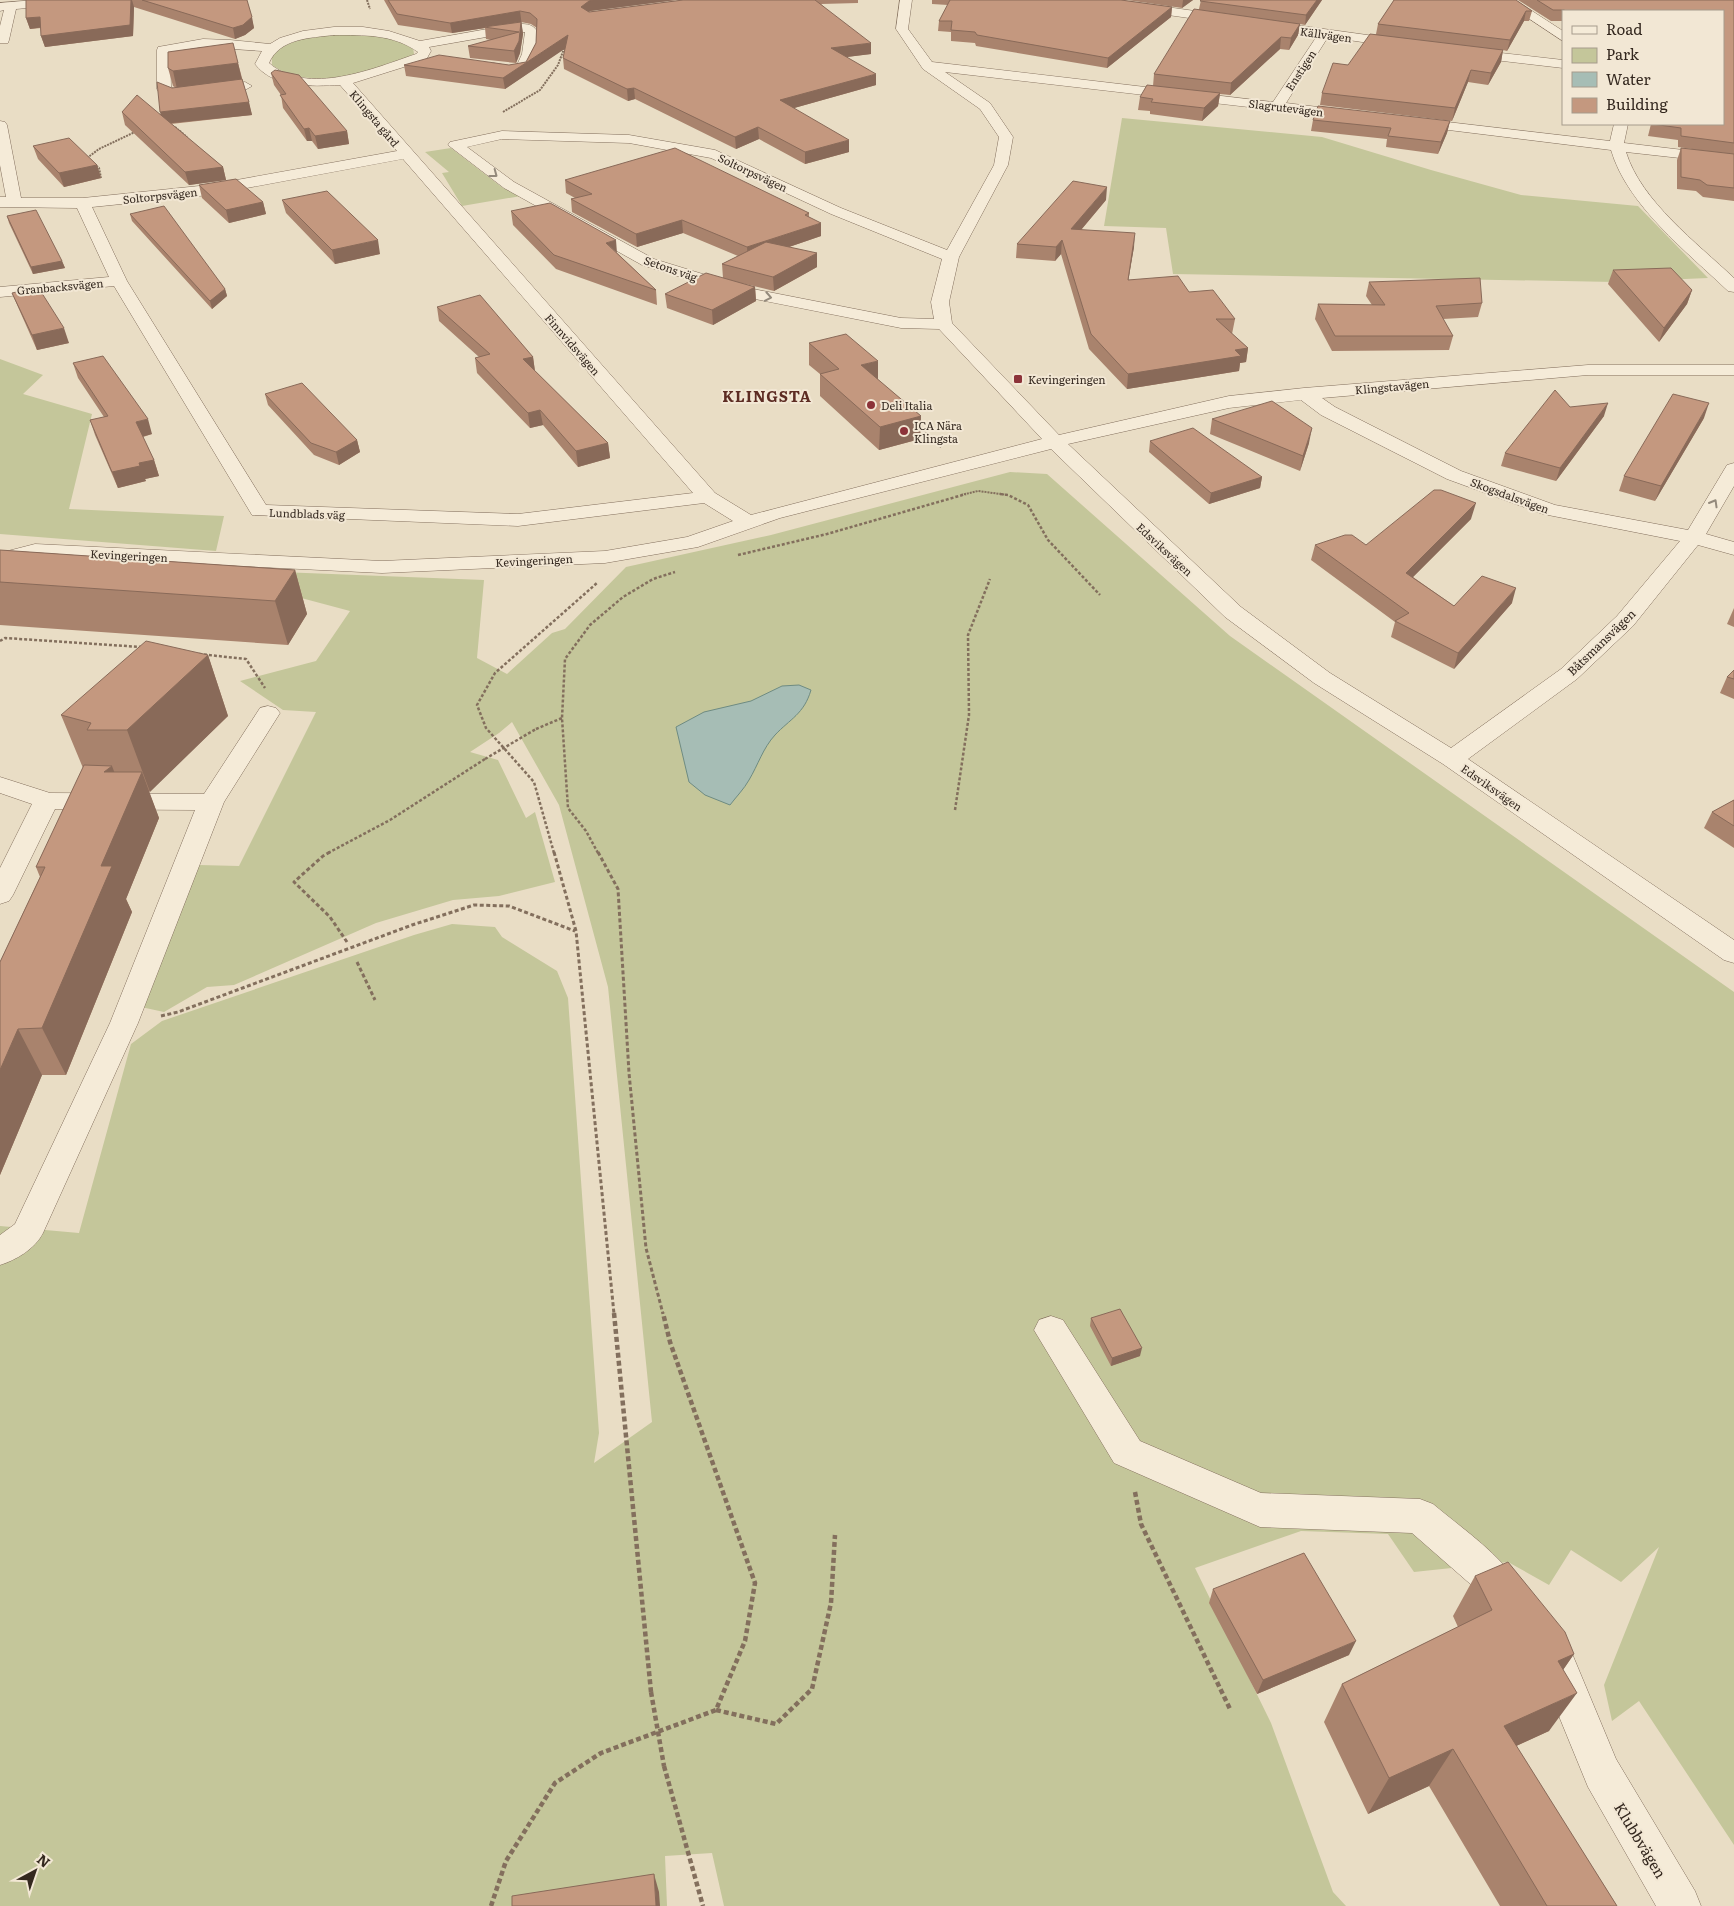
<svg xmlns="http://www.w3.org/2000/svg" width="1734" height="1906" font-family="Literata,serif">
<style>
.green{fill:#c4c69a}
.water{fill:#a6bdb5;stroke:#6e8b82}
.lines{fill:none;stroke-linecap:round;stroke-linejoin:round}
.minor-casing{stroke:#836f5d;stroke-width:1}
.path-far3{stroke:#836f5d;stroke-width:2;stroke-dasharray:2 1;stroke-linecap:butt}
.path-far2{stroke:#836f5d;stroke-width:2.5;stroke-dasharray:3 2;stroke-linecap:butt}
.path-far1{stroke:#836f5d;stroke-width:3;stroke-dasharray:4 2.5;stroke-linecap:butt}
.path{stroke:#836f5d;stroke-width:4.5;stroke-dasharray:5 3;stroke-linecap:butt}
.minor{fill:#f5ebd8;fill-rule:evenodd}
.path-bridge-far1{stroke:#836f5d;stroke-width:2.5;stroke-dasharray:3 2;stroke-linecap:butt}
.path-bridge{stroke:#836f5d;stroke-width:4.5;stroke-dasharray:5 3;stroke-linecap:butt}
.wall{fill:#a9836d}
.shaded-wall{fill:#896a59}
.building{fill:#c4987f;stroke:#896a59}
.oneway{stroke:#948a7c}
.poi-dot{fill:#8c3339;stroke:#f2e7d4;stroke-width:2}
.labels{text-anchor:middle;dominant-baseline:central;stroke-width:4;stroke-linejoin:round;paint-order:stroke}
.far-street-label{font-size:11px;fill:#34281f;stroke:#f2e7d4}
.far-poi-label{font-size:11px;fill:#34281f;stroke:#f2e7d4;text-anchor:start}
.street-label{font-size:12px;fill:#34281f;stroke:#f2e7d4}
.far-district-label{font-size:15px;font-weight:bold;letter-spacing:1px;fill:#5d2c23;stroke:#f2e7d4}
.near-street-label{font-size:15px;fill:#34281f;stroke:#f2e7d4}
</style>
<rect width="100%" height="100%" fill="#e9ddc5"/>
<path class="green" d="M329,33L390,37L413,48L414,54C378,73 308,92 272,65V55C288,40 308,38 329,33Z
M1122,118L1322,137L1431,170L1521,195L1638,206L1708,278L1615,282L1173,274L1166,228L1104,226Z
M451,148L503,188L521,196L462,206L442,173L449,172L425,152Z
M0,359L43,375L23,394L92,414L69,509L224,516L216,551L0,534Z
M1010,472L1047,474L1230,636L1734,992V1845L1639,1701L1612,1721L1604,1685L1659,1547L1621,1582L1571,1550L1549,1585L1508,1562L1414,1572L1388,1534L1301,1531L1195,1568L1271,1723L1333,1892L1346,1906H724L712,1853L665,1856L667,1906H0V1226L79,1233L131,1044L162,1021L414,935L452,924L495,927L502,937L557,971L568,998L599,1433L594,1463L652,1422L608,987L559,805L512,722L499,733L470,752L498,760L526,818L535,812L555,882L499,896L453,900L376,923L234,985L207,987L164,1012L141,1007L199,865L239,866L316,712L283,710L240,681L316,661L350,611L260,587L255,571L484,580L477,658L507,674L552,633L565,629L626,567L771,535Z"/>
<path class="water" d="M799,685L811,690C804,714 790,719 775,735C763,748 758,765 749,780C744,789 736,797 730,805L705,795L689,782L676,727L704,712L751,701L782,686Z"/>
<g class="lines">
<g class="minor-casing">
<path id="minor" d="M35,0H80L74,4L16,9L9,40L8,43H0V26L4,10L0,11V3Z
M900,0H912L908,29L932,62L1273,102L1317,36L1090,4L1084,0H1116L1403,40L1409,44L1403,48L1328,37L1286,103L1358,112L1360,115L1358,118L1353,119L945,72L990,103L1013,137L1008,165L959,257L949,302L952,323L1059,435L1229,396L1304,388L1588,365H1734V375H1588L1322,398L1335,407L1461,471L1555,505L1688,530L1727,465L1734,463V486L1706,534L1734,542V555L1698,545L1633,626L1577,679L1468,759L1734,940V963L1724,960L1443,764L1314,683L1225,617L1051,449L780,518L698,547L605,563L382,573L36,556L0,566V553L35,544L382,561L605,551L687,537L733,521L704,503L518,526L252,515L114,286L0,297V287L109,277L77,208L0,207V197H6L0,165V121L5,122L7,125L21,198H83L209,185L397,151L340,85C313,86 274,89 255,64L262,51L203,47L170,52L171,87L177,91L245,82L252,86L245,90L175,99L159,92L157,89V50L158,47L203,39L230,40L270,44L280,38L303,31L334,27H363L389,31L420,41L515,24C524,24 532,23 537,31L536,54L527,71L511,74L488,70L486,67L493,63L511,66L517,65L522,54L525,32H515L429,47L431,51L426,60L353,83L715,493L751,515L1042,439L939,329L901,328L745,297L642,265L504,188L448,145L450,142L502,131L629,135L715,150L841,208L947,250L994,165L999,137L980,109L923,69L896,29ZM334,35C364,35 393,34 418,52L416,54C375,68 307,97 269,63C280,38 310,38 334,35ZM502,139L629,143L711,158L831,214L942,259L931,302L934,319L901,318L748,288L654,259L514,182L467,147ZM403,159L693,493L518,514L266,505L127,281L92,207L209,195ZM1301,400L1321,415L1447,479L1543,514L1680,541L1617,616L1561,669L1451,748L1330,673L1241,607L1068,444L1229,408Z
M1501,0H1515L1563,31V41Z
M1465,49L1563,60V68L1460,56L1458,53L1460,50Z
M1413,118L1610,141L1614,124H1628L1624,143L1734,156V164L1626,152C1641,201 1697,243 1734,278V292L1728,291C1687,252 1627,205 1611,150L1408,125L1406,122L1408,119Z
M268,706L276,708L280,713L224,802L138,1023L43,1233C35,1249 16,1260 0,1265V1235L15,1224L110,1023L195,810L55,809L13,895L9,901L0,904V868L32,804L0,793V777L50,793L204,794L260,708Z
M1051,1316L1063,1320L1140,1441L1261,1493L1420,1499L1433,1504C1465,1531 1511,1561 1528,1601L1522,1614L1509,1620L1496,1614L1476,1589L1412,1533L1260,1527L1114,1463L1034,1330L1039,1320Z
M1557,1646L1571,1651L1616,1759L1695,1891L1701,1906H1656L1588,1787L1538,1665L1543,1651Z"/>
</g>
<path class="path-far3" d="M367,0L370,9
M503,112L540,90L558,65L565,46
M175,127L187,137
M87,158L99,149L137,131
M94,164L99,168L101,178
M918,426L941,447
M961,495L978,491L1008,495"/>
<path class="path-far2" d="M1000,494L1008,495L1028,505L1048,540L1100,595
M738,555L827,534L966,494
M0,641L5,638L141,647
M199,654L246,659L265,688
M536,729L562,718
M955,810L969,715L968,635L990,579
M328,853L390,820L485,759
M554,853L534,782L486,728L477,705L495,673L597,583
M598,853L586,831L568,808L562,718L565,659L590,625L623,597L653,579L675,572"/>
<path class="path-far1" d="M330,852L323,856L294,882L330,917L347,942
M554,852L576,931L614,1314
M598,852L618,889L629,1073L646,1248L663,1314
M357,962L375,1000
M161,1016L178,1012L412,925L474,905L509,906L575,931"/>
<path class="path" d="M614,1313L651,1692
M1135,1492L1141,1524L1230,1709
M716,1710L776,1724L812,1689L831,1603L835,1535
M664,1766L703,1906
M491,1906L506,1861L555,1783L601,1753L716,1710L745,1641L755,1583L670,1342L663,1313"/>
<use href="#minor" class="minor"/>
<path class="path-bridge-far1" d="M485,759L536,729"/>
<path class="path-bridge" d="M651,1692L664,1766"/>
</g>
<path class="wall" d="M26,0H247L254,28L245,35L235,39L134,7L133,36L45,47L41,36V28L30,29L26,18Z
M384,0H676L590,11L589,12L683,0H858V3L821,4L871,54L846,57L876,85L794,108L849,152L805,164L759,139L736,149L635,99L628,101L564,69L563,58L565,48L505,89L406,76L404,65H509L526,62L536,43L537,28L531,24L521,22L523,34L520,53L516,63L470,58L468,46L491,40L486,39L485,28L452,33L398,25Z
M932,0H1121L1172,7L1171,17L1107,68L976,46L975,43L951,41V32L938,31L939,21L948,5L932,4Z
M1127,0H1193L1182,8Z
M1201,0H1322L1305,25L1300,24L1298,35L1289,50L1280,49L1230,95L1220,94L1218,106L1202,121L1150,114V111L1138,110L1140,97L1153,86L1154,74L1199,9Z
M1394,0L1532,11L1529,21H1524L1507,51L1503,50L1501,62L1488,85L1468,82L1452,121L1320,105L1322,93L1348,65L1376,34L1378,24Z
M1518,0H1734V201L1703,197L1696,191L1677,189V160L1681,148L1692,149L1678,147V140L1648,136L1651,124H1723V11H1563V22L1562,21H1551Z
M238,63L252,115L171,124L223,167L226,180L189,185L125,125L122,112L161,114L172,88H176L173,86L168,68Z
M271,73L347,131L349,144L318,149L312,141H307L283,108L281,95L274,85Z
M1313,120L1450,121L1447,133L1438,154L1386,147L1387,139L1311,131Z
M33,146L97,165L101,178L64,187L38,159Z
M565,180L809,213V217L821,236L789,247L817,267L774,291L741,283L755,287L756,301L713,325L667,308L665,294L723,278L722,264L738,256L683,233L637,247L572,212L571,199L575,198L566,193Z
M199,185L263,202L266,214L229,223L202,198Z
M282,200L380,254L335,264L286,213Z
M1106,200L1081,230L1134,247L1128,280L1189,292L1235,319L1232,334L1248,348L1246,362L1240,363L1239,371L1127,389L1089,349L1061,254L1055,261L1016,258L1017,244Z
M511,211L617,253L656,290L657,305L556,269L513,225Z
M130,214L225,289L227,296L212,309L132,221Z
M7,216L62,261L65,268L33,274L9,223Z
M1613,270L1692,290L1687,304L1659,342L1608,284Z
M1369,282L1482,303L1478,317L1443,319L1453,336L1449,350L1332,351L1315,319L1318,304L1372,305L1366,296Z
M12,293L69,343L37,350L18,307Z
M437,307L533,357L535,371L608,443L610,458L578,467L543,425L530,428L477,373L475,358L479,357L439,321Z
M809,343L878,380L921,416L920,439L879,450L820,396V374L809,365Z
M73,363L152,434L143,437L154,460L159,476L145,479L146,481L118,488L95,435L90,420L104,417L78,378Z
M265,394L357,440L360,452L339,465L314,455L268,405Z
M1570,407L1604,416L1556,481L1501,466L1505,453Z
M1704,418L1655,501L1619,491L1624,476Z
M1212,419L1309,443L1300,471L1210,434Z
M1150,441L1262,477L1260,488L1209,504L1149,452Z
M1471,519L1413,577L1454,606L1512,603L1454,669L1391,637L1395,622L1311,560L1315,545H1366Z
M0,550L295,570L307,614L288,645L0,625Z
M1734,608V627L1727,624Z
M208,655L228,716L149,792L159,818L126,899L132,912L66,1075H42L0,1175V962L40,877L36,867L83,768L61,715Z
M1734,670V699L1720,693L1727,677Z
M1734,800V848L1704,828L1712,812Z
M1091,1318L1140,1356L1111,1366L1090,1326Z
M1475,1576L1574,1654L1563,1670L1549,1731L1516,1746L1617,1906H1500L1429,1786L1368,1814L1324,1722L1342,1684L1458,1627L1453,1616Z
M1213,1589L1349,1655L1257,1694L1209,1603Z"/>
<path class="shaded-wall" d="M131,0H132L134,7L133,36L45,47L41,36Z
M593,0H676L590,11L582,18L581,7L589,1Z
M1183,0H1193L1182,8Z
M1317,0H1322L1305,25L1306,15Z
M1172,7L1171,17L1107,68L1108,58Z
M520,11L523,34L520,53L516,63L514,51L521,22L484,27L485,28L452,33L450,23Z
M1526,11L1524,21L1507,51L1510,40Z
M40,17L44,27L30,29L26,18Z
M252,17L254,28L245,35L235,39L233,28Z
M1300,24L1298,35L1289,50L1291,38Z
M568,35L569,46L505,89L503,78Z
M1281,37L1280,49L1230,95L1231,83Z
M871,43V54L831,59V48Z
M1503,50L1501,62L1488,85L1491,73Z
M238,63L242,80L177,89L173,71Z
M1471,70L1468,82L1452,121L1455,108Z
M876,74V85L780,112V100Z
M634,88L635,99L628,101L627,89Z
M1220,93L1218,106L1202,121L1204,108Z
M249,102L252,115L163,124L160,112Z
M1450,121L1447,133L1438,154L1441,142Z
M758,127L759,139L736,149L735,137Z
M309,128L312,141H307L304,129Z
M347,131L349,144L318,149L315,136Z
M849,140V152L805,164V152Z
M97,165L101,178L64,187L59,173Z
M223,167L226,180L189,185L185,172Z
M1107,187L1106,200L1070,243L1071,229Z
M263,202L266,214L229,223L226,210Z
M682,220L683,233L637,247L636,234Z
M821,223V236L748,261L747,247Z
M1135,233L1134,247L1126,294L1128,280Z
M378,240L380,254L335,264L332,250Z
M616,240L617,253L606,243Z
M1062,240L1061,254L1055,261L1056,247Z
M817,253V267L774,291L773,277Z
M62,261L65,268L33,274L31,267Z
M755,287L756,301L713,325L712,310Z
M225,289L227,296L212,309L210,301Z
M1692,290L1687,304L1659,342L1664,328Z
M64,328L69,343L37,350L32,335Z
M1248,348L1246,362L1240,363L1239,371L1127,389L1128,374L1235,350Z
M533,357L535,372L523,359Z
M878,361V383L861,365Z
M1608,403L1604,416L1556,481L1560,468Z
M1709,403L1704,418L1655,501L1661,486Z
M540,410L543,425L530,428L528,413Z
M921,416L920,439L879,450L880,427Z
M148,419L152,434L141,437L136,422Z
M1312,428L1309,443L1300,471L1303,456Z
M357,440L360,452L339,465L336,452Z
M608,443L610,458L578,467L576,451Z
M154,460L159,476L145,479L146,481L118,488L112,472L139,463Z
M1262,477L1260,488L1209,504L1211,493Z
M1476,503L1471,519L1402,588L1406,573Z
M295,570L307,614L288,645L275,601Z
M1516,588L1512,603L1454,669L1458,653Z
M208,655L228,716L150,792L127,730Z
M112,766L127,805L142,772L159,818L126,899L132,912L66,1075L42,1028L101,866L104,772Z
M18,1029L42,1075L0,1175V1070Z
M1142,1348L1140,1356L1111,1366L1112,1358Z
M1356,1641L1349,1655L1257,1694L1263,1680Z
M1574,1654L1547,1693L1558,1661Z
M1577,1693L1549,1731L1479,1763L1504,1726Z
M1453,1749L1429,1786L1368,1814L1389,1778Z
M654,1874L659,1892L660,1906H656Z"/>
<path class="building" d="M26,0H131L130,25L41,36L40,17L26,18Z
M142,0H247L252,17L243,25L233,28Z
M388,0H593L589,1L581,7L589,12L683,0H815L871,43L831,48L876,74L780,100L849,140L805,152L758,127L735,137L634,88L627,89L563,58L568,35L503,78L404,65L439,55L509,65L526,62L536,43L537,19L530,13L520,11L450,23L397,14Z
M950,0H1121L1172,7L1108,58L977,35L975,32L951,30L952,21H939Z
M1201,0H1317L1306,15L1200,1Z
M1394,0H1516L1532,11H1526L1510,40L1378,24Z
M1537,0H1734V143L1681,136V128L1652,124H1723V11H1566L1564,10H1553Z
M1194,9L1300,24L1291,38L1281,37L1231,83L1154,74Z
M521,22L519,41L514,51L468,46L519,32L484,27Z
M1370,34L1503,50L1491,73L1471,70L1455,108L1322,93L1333,63L1348,65Z
M233,43L238,63L173,71L168,68V52Z
M275,70L299,75L347,131L315,136L309,128L304,129L280,95L286,94L271,73Z
M242,79L249,102L160,112L157,82L172,88Z
M1147,85L1220,93L1204,108L1151,102L1153,99L1140,97Z
M137,95L223,167L185,172L122,112Z
M1318,106L1450,121L1441,142L1388,136L1391,128L1313,120Z
M69,138L97,165L59,173L33,146Z
M675,148L809,213L805,215L821,223L747,247L682,220L636,234L571,199L592,194L565,180Z
M1681,148L1734,154V188L1707,185L1700,180L1681,177Z
M236,179L263,202L226,210L199,185Z
M1073,181L1107,187L1071,229L1135,233L1128,280L1178,276L1189,292L1213,290L1235,319H1216L1248,348L1235,350L1241,356L1128,374L1091,334L1062,240L1056,247L1017,244Z
M327,191L378,240L332,250L282,200Z
M550,203L616,240L606,243L656,290L554,255L511,211Z
M164,206L225,289L210,301L130,214Z
M36,210L62,261L31,267L7,216Z
M766,242L817,253L773,277L722,264Z
M1671,268L1692,290L1664,328L1613,270Z
M706,273L755,287L712,310L665,294Z
M1480,278L1482,303L1436,306L1453,336H1335L1318,304L1385,305L1369,282Z
M38,287L64,328L32,335L12,293Z
M480,295L533,357L523,359L608,443L576,451L540,410L528,413L475,358L490,354L437,307Z
M846,334L878,361L861,365L921,416L880,427L820,374L839,369L809,343Z
M103,356L148,419L136,422L154,460L139,463L140,466L112,472L90,420L108,416L73,363Z
M302,383L357,440L336,452L311,443L265,394Z
M1555,390L1570,407L1608,403L1560,468L1505,453Z
M1673,394L1709,403L1661,486L1624,476Z
M1272,401L1312,428L1303,456L1212,419Z
M1193,428L1262,477L1211,493L1150,441Z
M1434,490H1441L1476,503L1406,573L1454,606L1482,576L1516,588L1458,653L1395,621L1409,613L1315,545L1345,535H1352L1366,545Z
M0,550L295,570L275,601L0,582Z
M146,641L208,655L127,730H87L91,723L61,715Z
M1734,670V679L1727,677Z
M84,765L112,766L104,772H142L101,866H112L42,1028L18,1029L0,1070V962L45,867H36Z
M1734,800V826L1712,812Z
M1120,1309L1142,1348L1112,1358L1091,1318Z
M1304,1553L1356,1641L1263,1680L1213,1589Z
M1508,1562L1565,1632L1574,1654L1558,1661L1577,1693L1504,1726L1617,1906H1547L1453,1749L1389,1778L1342,1684L1492,1610L1475,1576Z
M654,1874L656,1906H512V1896Z"/>
<defs><path id="oneway-chevron" d="M-2-3.5L2.5 0L-2 3.5" fill="none" stroke-width="1.6" stroke-linecap="round" stroke-linejoin="round" transform="scale(1.25)"/></defs>
<g class="oneway">
<use href="#oneway-chevron" transform="translate(494 174) rotate(37)"/>
<use href="#oneway-chevron" transform="translate(768 297) rotate(11)"/>
<use href="#oneway-chevron" transform="translate(1714 503) rotate(-60)"/>
</g>
<g class="poi-dot">
<rect x="1013" y="374" width="10" height="10" rx="2.5"/>
<circle cx="871" cy="405" r="5"/>
<circle cx="904" cy="431" r="5"/>
</g>
<g class="labels">
<g class="far-street-label">
<text transform="translate(1326 34) rotate(8)">Källvägen</text>
<text transform="translate(1300 70) rotate(-57)">Enstigen</text>
<text transform="translate(1286 107) rotate(7)">Slagrutevägen</text>
<text transform="translate(375 118) rotate(50)">Klingsta gård</text>
<text transform="translate(753 172) rotate(25)">Soltorpsvägen</text>
<text transform="translate(160 195) rotate(-6)">Soltorpsvägen</text>
<text transform="translate(671 268) rotate(19)">Setons väg</text>
<text transform="translate(60 286) rotate(-5)">Granbacksvägen</text>
<text transform="translate(573 344) rotate(49)">Finnvidsvägen</text>
<text transform="translate(1392 386) rotate(-5)">Klingstavägen</text>
<text transform="translate(1510 495) rotate(20)">Skogsdalsvägen</text>
<text transform="translate(307 513) rotate(2)">Lundblads väg</text>
<text transform="translate(1165 549) rotate(43)">Edsviksvägen</text>
<text transform="translate(129 555) rotate(3)">Kevingeringen</text>
<text transform="translate(534 560) rotate(-3)">Kevingeringen</text>
<text transform="translate(1492 787) rotate(35)">Edsviksvägen</text>
</g>
<g class="far-poi-label">
<text x="1028" y="379">Kevingeringen</text>
<text x="881" y="405">Deli Italia</text>
<text x="914" y="425">ICA Nära<tspan x="914" dy="13">Klingsta</tspan></text>
</g>
<g class="street-label">
<text transform="translate(1601 642) rotate(-44)">Båtsmansvägen</text>
</g>
<g class="far-district-label">
<text x="767" y="395">KLINGSTA</text>
</g>
<g class="near-street-label">
<text transform="translate(1641 1840) rotate(59)">Klubbvägen</text>
</g>
</g>
<rect x="1562" y="10" width="162" height="115" fill="#f2e7d4" stroke="#a69b8c"/>
<rect x="1572" y="26" width="25" height="8" fill="#f5ebd8" stroke="#a69b8c"/>
<text x="1606" y="35" font-size="15" fill="#34281f">Road</text>
<rect x="1572" y="48" width="25" height="15" fill="#c4c69a" stroke="#a69b8c"/>
<text x="1606" y="60" font-size="15" fill="#34281f">Park</text>
<rect x="1572" y="72" width="25" height="15" fill="#a6bdb5" stroke="#a69b8c"/>
<text x="1606" y="85" font-size="15" fill="#34281f">Water</text>
<rect x="1572" y="98" width="25" height="15" fill="#c4987f" stroke="#a69b8c"/>
<text x="1606" y="110" font-size="15" fill="#34281f">Building</text>
<g transform="translate(35 1871) rotate(40)" stroke="#f2e7d4" stroke-width="4" paint-order="stroke">
<path d="M0-4L9 19L0 12L-9 19Z" fill="#34281f"/>
<text y="-8" font-size="14" font-weight="bold" text-anchor="middle" fill="#34281f">N</text>
</g>
</svg>
